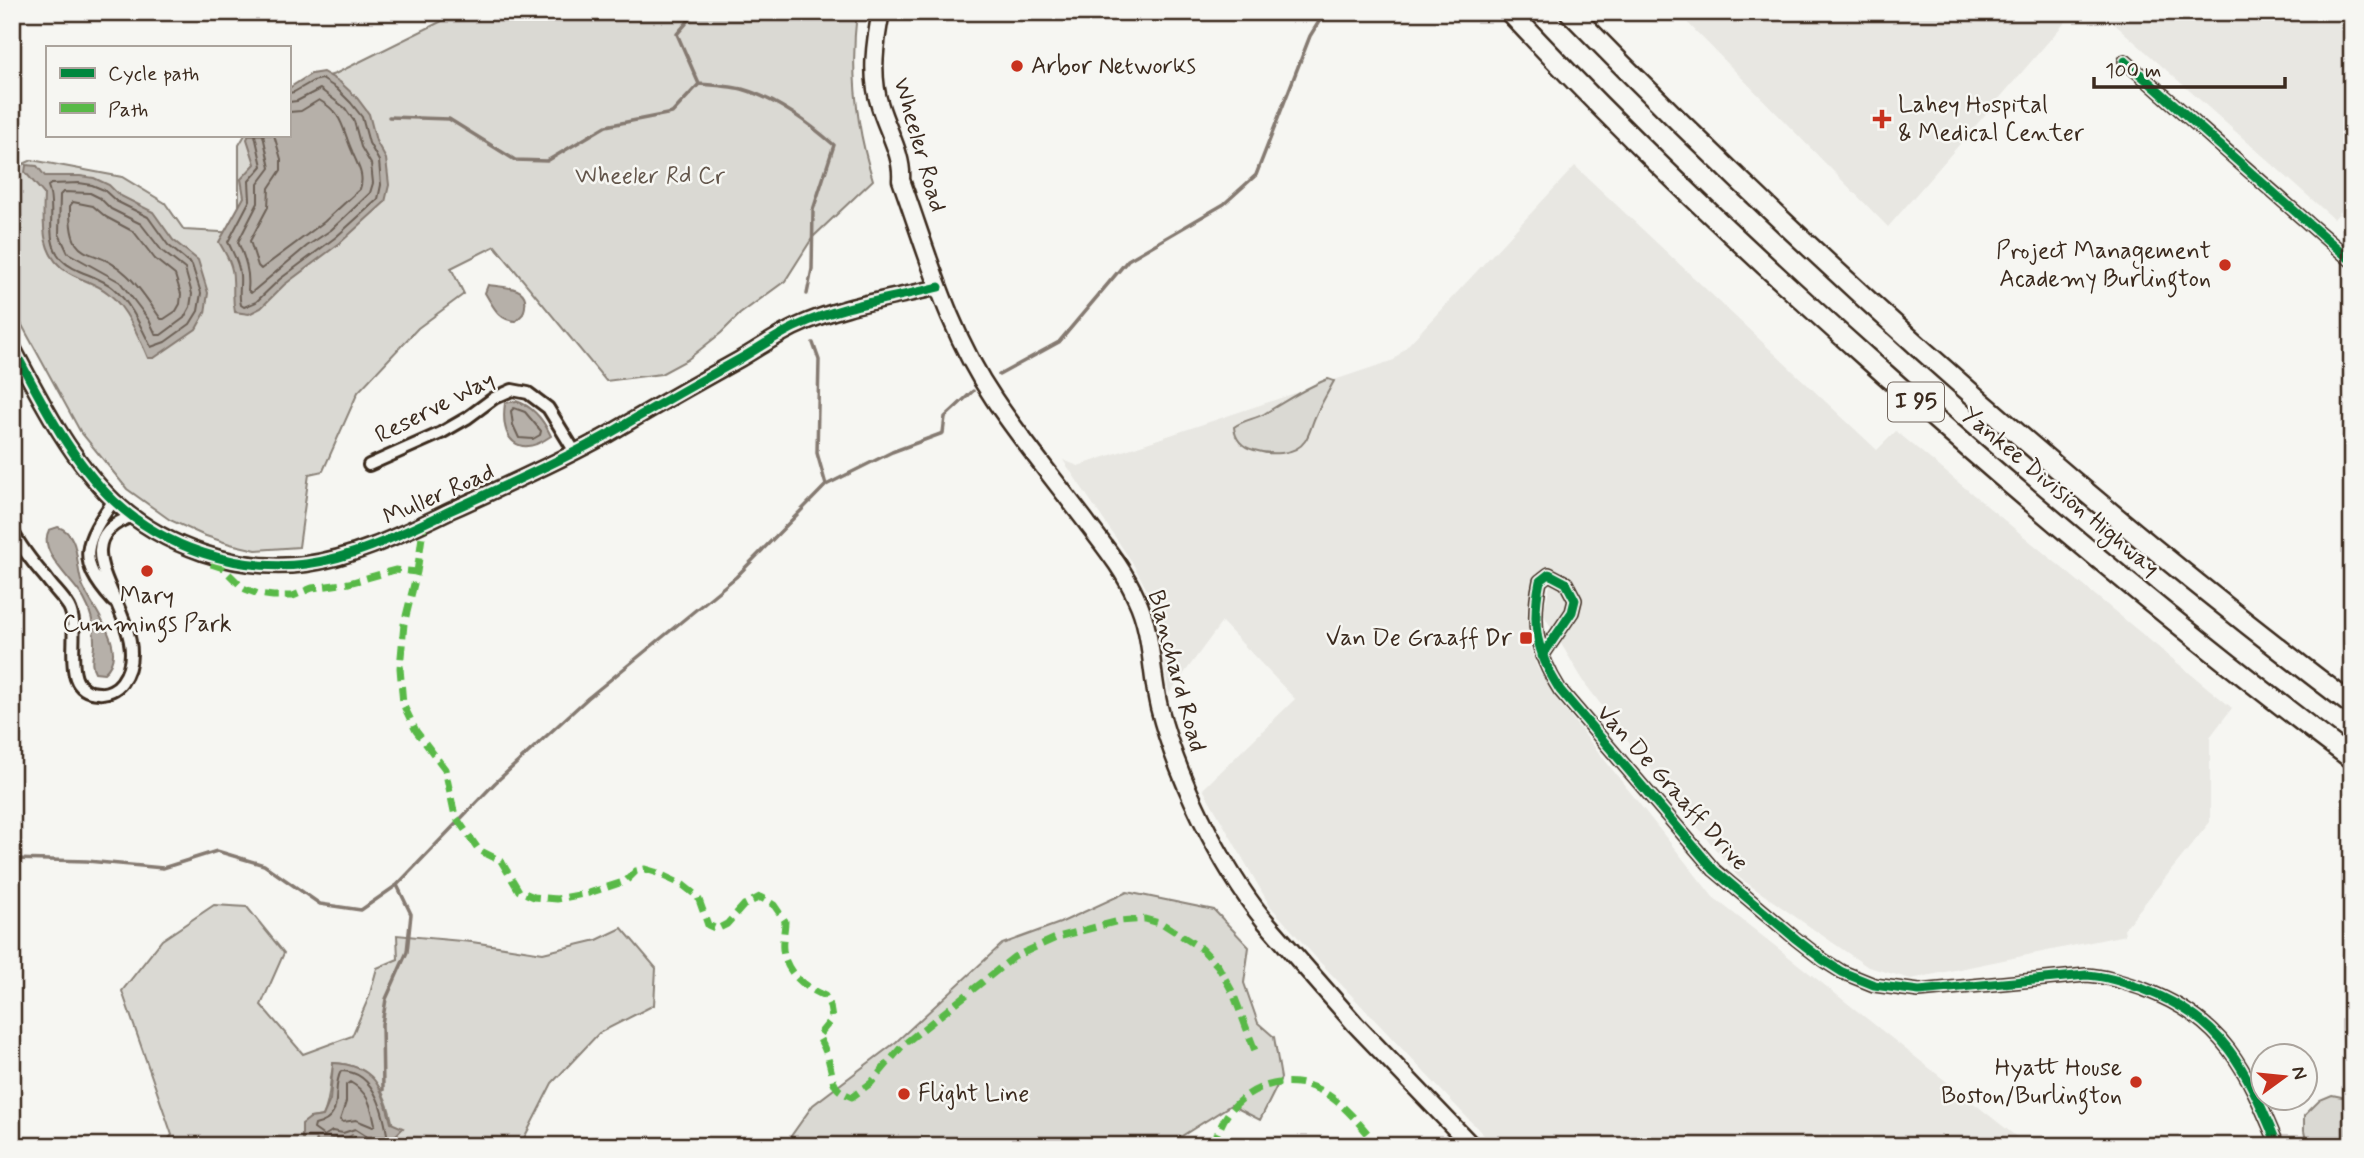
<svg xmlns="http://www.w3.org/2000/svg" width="2364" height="1158" font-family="Mynerve,sans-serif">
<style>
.built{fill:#e8e7e2}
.green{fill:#dad9d3;stroke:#8a8278;stroke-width:2}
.water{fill:#b6b0a9;stroke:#857a71;stroke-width:2}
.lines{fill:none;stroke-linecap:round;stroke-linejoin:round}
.shore{stroke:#6c6056;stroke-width:2}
.stream{stroke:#857a71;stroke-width:3.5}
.minor-casing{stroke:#3b2a1e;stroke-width:16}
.tertiary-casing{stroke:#3b2a1e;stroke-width:19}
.secondary-casing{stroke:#3b2a1e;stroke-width:21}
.motorway-casing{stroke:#3b2a1e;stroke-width:24}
.minor{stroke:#f6f6f2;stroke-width:10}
.tertiary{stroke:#f6f6f2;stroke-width:14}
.secondary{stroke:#f6f6f2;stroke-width:16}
.motorway{stroke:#f6f6f2;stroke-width:19}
.quiet{stroke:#58b947;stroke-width:7;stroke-dasharray:14 7;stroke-linecap:butt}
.cycleway-casing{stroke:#f6f6f2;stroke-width:13}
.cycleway{stroke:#00873e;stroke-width:9}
.poi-dot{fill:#c8321e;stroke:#f6f6f2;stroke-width:2.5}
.labels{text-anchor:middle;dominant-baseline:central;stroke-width:5;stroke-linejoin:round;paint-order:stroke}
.shield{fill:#f6f6f2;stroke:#73675e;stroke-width:2}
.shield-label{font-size:23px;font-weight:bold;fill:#3b2a1e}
.poi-label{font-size:24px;fill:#3b2a1e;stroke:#f6f6f2;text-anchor:start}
.street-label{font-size:24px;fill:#3b2a1e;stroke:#f6f6f2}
.park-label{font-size:24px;fill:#63564b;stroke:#f6f6f2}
</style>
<rect width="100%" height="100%" fill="#f6f6f2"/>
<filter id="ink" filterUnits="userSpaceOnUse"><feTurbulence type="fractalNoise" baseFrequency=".0143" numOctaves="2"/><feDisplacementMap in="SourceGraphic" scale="14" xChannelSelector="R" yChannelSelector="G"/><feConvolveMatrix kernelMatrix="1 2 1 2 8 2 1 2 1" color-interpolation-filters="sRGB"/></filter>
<g filter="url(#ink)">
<path class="built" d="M1677,12H2074L1888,227Z
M2101,12H2352V199L2334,219Z
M1575,166L1877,450L1896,431L2232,708L2210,737V822L2124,929L2125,935L1911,979L1868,967L1738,877L1637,752L1586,685L1543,614L1550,585L1537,572L1527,608L1529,644L1537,667L1559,702L1713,897L2028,1146H1494L1318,960L1270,906L1203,789L1295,699L1222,622L1169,694L1155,605L1132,562L1063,460L1078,466L1394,360Z"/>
<path class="green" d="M460,12H857C850,71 855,124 873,180L813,237L785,281L740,314L721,333L687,360L661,374L606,381L495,246L451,268L464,294L418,328L358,392L323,471L309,474L299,547L256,550L230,544L203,535L170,520L127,489L80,431L12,307V188L21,165L32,160L122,177L165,203L184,230L239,233V145L245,135H289V88L335,74Z
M1328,379L1334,381C1328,392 1321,404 1316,415C1312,423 1310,434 1305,441C1295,456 1269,455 1254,450C1242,447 1235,439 1234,427C1243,420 1255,419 1264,414C1285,401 1305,388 1328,379Z
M1127,892L1214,910L1249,947L1244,983L1258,1023L1274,1037L1281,1078L1260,1120L1231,1105L1166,1146H784L813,1105L896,1042L1002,944L1060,923Z
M214,905L247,907L284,953L261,1005L303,1054L352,1036L369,997L377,968L398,959L397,935L472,942L543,953L597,940L622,928L656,968L654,1005L599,1033L552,1083L520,1146H396C391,1105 381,1065 334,1063C328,1083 332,1096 323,1116L310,1118L315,1138L320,1146H163L172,1135L122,991L162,940Z
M2332,1095L2352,1099V1146H2307L2304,1131V1116L2320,1100Z"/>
<path class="water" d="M323,72L340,82L357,98L369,114L376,141L386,159L389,185L385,202L340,243L284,285L261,308L249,314L235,312C232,298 234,292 233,279C233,265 226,254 219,242L244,197L241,179L255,164L247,139L249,135H289V88L311,74Z
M26,165L37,166L45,176H80L94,178L109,185L119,195L153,212L173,240L198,260L208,293L205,313L196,329L154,358H148C139,337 126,307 108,293C96,283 81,280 69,273C40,256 43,224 44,194L25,172Z
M488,285C505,288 534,284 523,314L516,321C499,321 493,306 485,293Z
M516,401C533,406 544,421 551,436C518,459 500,440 505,403Z
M58,527C81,534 75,566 82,584C90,606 131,650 104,673L95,672C89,662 95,652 94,640C94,626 91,611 84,599C73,580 37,552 49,530Z
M333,1063C375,1065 382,1087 391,1123L403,1128L395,1136L396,1146H358L361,1140L352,1135L344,1141L334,1138L320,1146L315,1138H302V1124L310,1118L323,1116L330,1100Z"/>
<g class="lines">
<path class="shore" d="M255,135L262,166L249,181L250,200L228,242C233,253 239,262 240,275C241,286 238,295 241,305L244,307L256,302L280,279L336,237L378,199L381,185L379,161L369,143L362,117L351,103L336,88L322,79L313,81L294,92L289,93
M263,135L270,168L258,184V203L238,242C245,258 250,272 248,290L251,293L307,246L331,230L370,193L373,183L371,164L361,147L354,121L345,108L320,89L297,101L289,102
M274,135L281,159V170L269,188L268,207L250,241L258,266L261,269L324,222L360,189C365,174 357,165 352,151C342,129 344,114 319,100L301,111L289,112
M79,183L92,185L104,190L116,201L148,217L168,245L192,265L201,293L198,311L190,324L165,342L151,347C141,327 131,303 113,288C98,275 74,273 61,259C43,238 57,209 48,186L51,184Z
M63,192L90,193L100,198L111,209L141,224L162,251L185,269L192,294L190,307L184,318L161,335H156L149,320L120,282L68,253L59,234L60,195Z
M73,202L93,206L106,217L134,232L155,259L175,275L181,294L180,304L176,311L164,319H161C151,305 140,287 127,275C93,242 69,269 70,206Z
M514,408L525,412L541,431L540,435L533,439L519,438L513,425L511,411Z
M350,1082C368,1092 371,1105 375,1124L373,1127L356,1120L343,1122L340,1120L346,1102V1085Z
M366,1146V1136L355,1129L343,1133L332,1131L324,1136L314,1129L315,1125C347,1118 330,1090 341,1071C378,1071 385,1120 389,1146"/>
<path class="stream" d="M696,12L677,34L699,84
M699,84C713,85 729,86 742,89C777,99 807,121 834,145L813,210L812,269L807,294
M389,117L449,119L515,160L547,161L606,126L672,113L699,84
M813,343L819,360L817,453L826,485
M999,375L1059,342L1128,260L1224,204L1256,175L1310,36L1325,12
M12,859L87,861L163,868L217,851L264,865L320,904L361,910L397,885L495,783L588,698L736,577L826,485L892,452L943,433L945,417L973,391
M383,1090L382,1024L386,999L407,952L411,914L397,885"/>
<g class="minor-casing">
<path id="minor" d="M2125,61C2201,128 2275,195 2352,261
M369,465L441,433L467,418L494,398L512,390L528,393L548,408L575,452
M12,530C21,548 33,563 46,578C53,588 63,597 69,607C83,633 56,692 99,693C107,694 117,689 122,682C163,625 46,545 133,516
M113,601C75,559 85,542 114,500
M1542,656L1572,612L1575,600L1566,583L1549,574L1540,581C1531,624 1536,652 1560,690L1714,870L1796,939L1823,960L1842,972L1874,985L1919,991L2086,975C2106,976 2125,983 2143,989C2226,1020 2246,1070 2278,1146"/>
</g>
<g class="tertiary-casing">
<path id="tertiary" d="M12,346C40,399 70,459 114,501C163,547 239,573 306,564C358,557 407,531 454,509C506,485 557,463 607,435C651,409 695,384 740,359C759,348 777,335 797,326C842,305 890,299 939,287"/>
</g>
<g class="secondary-casing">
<path id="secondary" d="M881,12C875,42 870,76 880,106C887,130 903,155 901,180C928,255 949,333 994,399C1023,442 1056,482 1087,523C1105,547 1124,570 1136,598C1153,633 1150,670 1159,707C1176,775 1219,864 1264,920L1355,1024L1472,1146"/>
</g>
<g class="motorway-casing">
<path id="motorway" d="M1510,12C1623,134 1744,248 1867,358C2023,498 2184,633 2352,759
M1570,12C1813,261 2074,494 2352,705"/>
</g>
<use href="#minor" class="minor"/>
<use href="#tertiary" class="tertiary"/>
<use href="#secondary" class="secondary"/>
<use href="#motorway" class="motorway"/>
<path class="quiet" d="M211,564L223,568L243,588L258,594L273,596H293L312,588L349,583L395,570L417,572L404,624L400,668L403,704L416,731L445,769L455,816L479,850L501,861L519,891L534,897L557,899L589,893L626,881L636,871L645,869L655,872L683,885L698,897L708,925L717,929L727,924L744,905L760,897L774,905L785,921C785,930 782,940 783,949C785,972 805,988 825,996L830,1006L832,1019L818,1036C823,1044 827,1053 829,1062C835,1083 830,1088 852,1097L871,1083L903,1045L1014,957L1058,937L1119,921L1145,919L1163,924L1202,949L1218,966L1233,993L1257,1056
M417,572L424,523
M1214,1146C1215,1138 1218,1132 1221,1126C1239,1086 1288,1070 1325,1093C1345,1105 1363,1128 1378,1146"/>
<g class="cycleway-casing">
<path id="cycleway" d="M2125,61C2201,128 2275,195 2352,261
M12,346C40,399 70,459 114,501C163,547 239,573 306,564C358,557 407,531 454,509C506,485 557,463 607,435C651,409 695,384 740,359C759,348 777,335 797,326C842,305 890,299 939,287
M1542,656L1572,612L1575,600L1566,583L1549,574L1540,581C1531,624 1536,652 1560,690L1714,870L1796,939L1823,960L1842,972L1874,985L1919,991L2086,975C2106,976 2125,983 2143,989C2226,1020 2246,1070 2278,1146"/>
</g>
<use href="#cycleway" class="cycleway"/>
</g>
</g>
<g class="poi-dot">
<circle cx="1017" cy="66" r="7"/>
<path d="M1878.5 108.5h7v7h7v7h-7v7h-7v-7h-7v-7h7z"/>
<circle cx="2225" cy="265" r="7"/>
<circle cx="147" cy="571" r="7"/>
<rect x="1519" y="631" width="14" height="14" rx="3.5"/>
<circle cx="2136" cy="1082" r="7"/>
<circle cx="904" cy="1094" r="7"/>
</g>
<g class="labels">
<rect class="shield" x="1888" y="382.5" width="56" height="39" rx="5"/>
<g class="shield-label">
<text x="1916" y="402">I 95</text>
</g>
<g class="poi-label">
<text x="1031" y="66">Arbor Networks</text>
<text x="1898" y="105">Lahey Hospital<tspan x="1898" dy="28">&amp; Medical Center</tspan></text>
<text x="2211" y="251" text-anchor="end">Project Management<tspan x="2211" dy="28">Academy Burlington</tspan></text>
<text x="147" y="596" text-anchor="middle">Mary<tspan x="147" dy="28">Cummings Park</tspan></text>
<text x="1512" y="638" text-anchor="end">Van De Graaff Dr</text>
<text x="2122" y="1068" text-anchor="end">Hyatt House<tspan x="2122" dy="28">Boston/Burlington</tspan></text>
<text x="918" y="1094">Flight Line</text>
</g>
<g class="street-label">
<text transform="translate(919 145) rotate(74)">Wheeler Road</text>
<text transform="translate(435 408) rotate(-27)">Reserve Way</text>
<text transform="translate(2060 492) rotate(40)">Yankee Division Highway</text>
<text transform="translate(439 495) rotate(-24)">Muller Road</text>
<text transform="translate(1176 671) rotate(75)">Blanchard Road</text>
<text transform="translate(1672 788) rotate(48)">Van De Graaff Drive</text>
</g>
<g class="park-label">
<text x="650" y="176">Wheeler Rd Cr</text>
</g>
</g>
<rect width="2364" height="1158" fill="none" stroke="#f6f6f2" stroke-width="42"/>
<rect x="21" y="21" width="2322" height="1116" fill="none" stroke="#3b2a1e" stroke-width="2.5" filter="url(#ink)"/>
<rect x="46" y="46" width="245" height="91" fill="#f6f6f2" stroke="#aba49d" stroke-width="2"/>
<rect x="60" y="68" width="35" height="10" fill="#00873e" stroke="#aba49d" stroke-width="2"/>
<text x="108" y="80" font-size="21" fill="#3b2a1e">Cycle path</text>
<rect x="60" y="103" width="35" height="10" fill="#58b947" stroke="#aba49d" stroke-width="2"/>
<text x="108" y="116" font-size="21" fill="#3b2a1e">Path</text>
<g transform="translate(2284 1077) rotate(75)"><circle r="33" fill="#f6f6f2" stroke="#aba49d" stroke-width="2"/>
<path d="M0-5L12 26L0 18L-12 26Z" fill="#c8321e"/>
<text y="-10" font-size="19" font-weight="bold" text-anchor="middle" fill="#3b2a1e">N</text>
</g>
<path d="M2094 77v10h191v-10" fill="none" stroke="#3b2a1e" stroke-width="3.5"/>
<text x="2105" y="77" font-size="21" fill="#3b2a1e" stroke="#f6f6f2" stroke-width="5" paint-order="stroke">100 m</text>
</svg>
